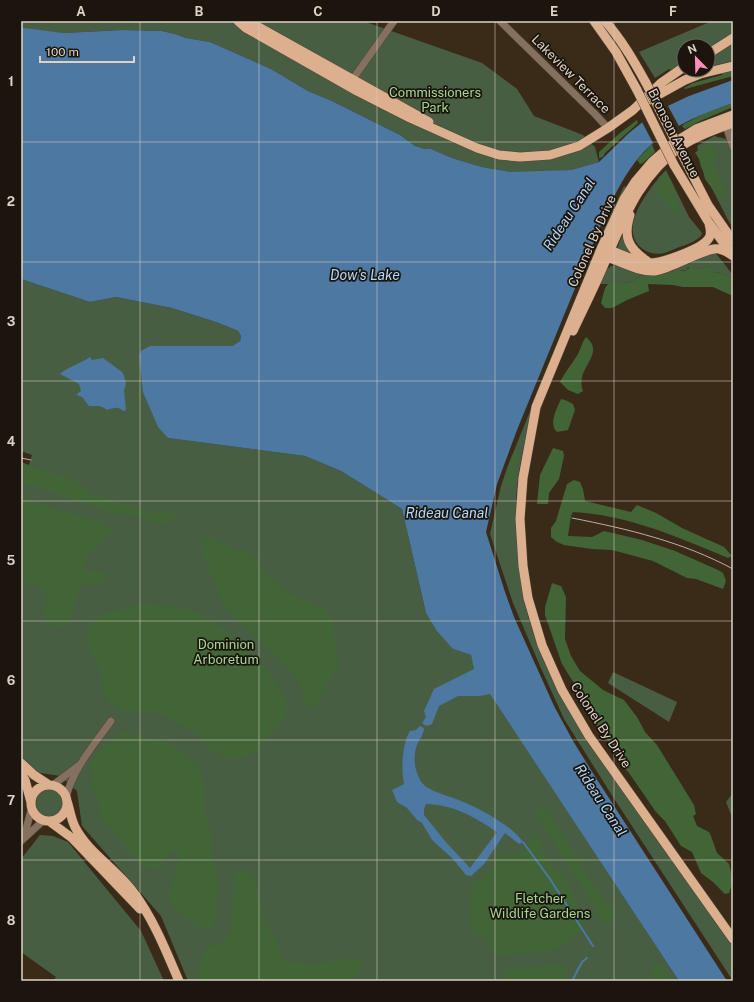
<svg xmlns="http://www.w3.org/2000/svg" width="754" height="1002" font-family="'Public Sans',sans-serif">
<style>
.green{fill:#485e42}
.forest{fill:#426538}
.water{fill:#4c78a1;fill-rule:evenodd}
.pier{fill:#3a2b19}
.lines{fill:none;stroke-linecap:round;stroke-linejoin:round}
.stream{stroke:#4c78a1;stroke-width:2}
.minor-casing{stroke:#544635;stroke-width:8}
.major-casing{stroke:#544635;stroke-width:10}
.minor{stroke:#85705f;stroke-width:7}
.major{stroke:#dcb08f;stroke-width:9}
.tram{stroke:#bbb0a4;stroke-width:1}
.major-bridge-casing{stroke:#544635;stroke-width:10;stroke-linecap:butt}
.major-bridge{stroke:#dcb08f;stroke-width:9}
.grid{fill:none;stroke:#dcd2c7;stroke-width:1;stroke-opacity:0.55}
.labels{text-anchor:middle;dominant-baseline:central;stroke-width:3.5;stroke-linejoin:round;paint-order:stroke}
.street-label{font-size:13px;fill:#dcd2c7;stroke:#1c150d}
.park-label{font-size:13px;fill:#a1d792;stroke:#1c150d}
.water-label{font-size:14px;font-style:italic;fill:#b0d7fc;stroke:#1c150d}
.neatline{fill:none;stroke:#dcd2c7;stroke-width:1.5}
.grid-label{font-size:13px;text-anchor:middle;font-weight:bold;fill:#dcd2c7}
</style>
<rect width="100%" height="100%" fill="#3a2b19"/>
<path class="green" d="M21,21H363L482,63L517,89L534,116L583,135L595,147L599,162L571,170L540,172H511L482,167L452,158L431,149H425L415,146L400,135L332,101L308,91L271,69L210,42L186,38L175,34L162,31L122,30L64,33L21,29Z
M712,21H733V35L708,50V46H684V63L671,70L669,69L655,78L639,52Z
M733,42V61L708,67V57Z
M714,136L726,139L733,151V228L728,220L701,167L699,158L695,153L698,150L697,146Z
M666,170L689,217L702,233L701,236C695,242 685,245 677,248C664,254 655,257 643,249C615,230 651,186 666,170Z
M624,186L628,189L530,421C522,452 515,485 516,517C516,533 519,550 521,566C522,578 522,590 525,602C533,643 552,681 573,717L733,946V981L613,797L564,719L540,666L513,603L490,534L501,486L507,468L605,227Z
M623,233L637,257L617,249Z
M714,251L733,275V278L721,273L713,272L708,266L699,269L688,267L687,270L640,276L633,281L622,284H599C603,276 605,268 614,265Z
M21,279L90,302L116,297L172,308L219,323L238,331L241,336L240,341L232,346H150L168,438L305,456L341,471L402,509L426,613L453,649L471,655L475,669L490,693L679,981H188L161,916L82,826L77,791L60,776L35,772L21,757V462L29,465L32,455L21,451Z
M613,672L677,702L669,722L608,683Z
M36 803a14 14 0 1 1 28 0a14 14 0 1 1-28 0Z
M733,793V819L726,802Z
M40,835L53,836L68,842L141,931L164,981H53L56,977L21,952V859Z"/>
<path class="forest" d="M733,68V76L685,89L684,88L693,83L722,75V71Z
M733,103V107L700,121L685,129L682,126L684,124L705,113Z
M637,120L638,123L605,153L603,157L599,158V152L620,133Z
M652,144L655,152L643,163L640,164L637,160Z
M707,145L712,146L718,151C716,156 714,161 715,167C717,177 726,184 724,195L719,198L705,179L701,163L697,155L698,151L703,149Z
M665,173C675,182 677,199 678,211L675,213L656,194L659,177Z
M691,265L699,269L708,266L712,268L713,272L721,273L733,278V296L713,287H683L673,285L648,284L649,291L627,300L612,308H605L601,303L605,288L608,284H622L633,281L640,276L676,271H683L687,270Z
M586,337C607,355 574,367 583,391L578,394L568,390L560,382C565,372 572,364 578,354C581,348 582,342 586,337Z
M561,399L565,400L573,404L575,410L568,430L557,432C548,425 557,408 561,399Z
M553,448L563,451L564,456L559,479L549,493L548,504H537L540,475Z
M515,451L518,454V456C517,460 514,470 514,473C514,480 517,485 510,488L504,483L512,456Z
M21,464L69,478L80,484L88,493L118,503L136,507L148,513L173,512L176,517L167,523L161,524L137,517L114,513L21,482Z
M574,480L580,482L583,489L585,501L631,512L637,505L656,513L682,528L724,547L732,556L728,558C678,537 628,515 573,512L571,516L568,536L592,537L604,531L642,540L675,551L718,570L723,573L726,581L723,589L696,579L687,578L653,561L612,550L592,549L564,545L557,542L551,537V528L556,521L567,484Z
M21,499L104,523L113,531L92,552L83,559L84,571L108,572L104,583L81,586L70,620L61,628L50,625L44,616L47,591L21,579Z
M206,537L215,538L236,550L248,552L257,560L263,571L293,596L327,610L333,621L339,665L321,695L317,707L306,705L300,684L290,670L226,610L200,548Z
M552,583L561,586L566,597L565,639L571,656L580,671L603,690L624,700L637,717L645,732L657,745L694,805L696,814L693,816L697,826L709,832L711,836L717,853L729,864L733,881L729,893L725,894L713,882L701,873L692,852L681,846L665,821L656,812L629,773L621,764L609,742L599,730L577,688L562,664L545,615V607Z
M148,603L195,611L226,631L269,672L287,704L286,715L256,752L235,760L223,756L211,751L197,733L166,717L156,713L121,710L111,704L104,694L100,671L90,650L87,639L90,627L101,615Z
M123,732L171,743L198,765L206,788L204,812L212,834V857L219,880L216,918L211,929L198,928L191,919L180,915L172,906L169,895L180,859L176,849L167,856L162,868L151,870L141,864L102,820L98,797L91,787L93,775L90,766L96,755Z
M544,806L605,902C614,907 614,915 611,924H607L603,922L537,814V810Z
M532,834H536L539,838L545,858L552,868L564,874L583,918L585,927L583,930L577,935L571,941L550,951L543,953H521L513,956H500L496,954L490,943L472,931L469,921L471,909L469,901L475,882C491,875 490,872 497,857L505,853L513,855L525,849Z
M244,871L250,873L254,878L267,927L275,937L282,956L286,961L315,965L350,958L361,960L363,966L352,981H197L205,948L223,943L232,928L234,876L238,872Z
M561,964L564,965L566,969V981H508L505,980L506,970L514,967H531Z
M655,964L663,966L670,981H653L651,973Z"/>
<path class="water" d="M24,28L64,33L122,30L162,31L175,34L186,38L210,42L271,69L308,91L332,101L400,135L415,146L425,149H431L452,158L482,167L511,172L571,170L599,162L629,133L655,112L689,96L733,80V103C705,113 675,124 652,144C630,163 617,190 605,215L517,430L497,484L486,532L505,592L514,617L554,706L573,741L596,778L727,981H679L490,694L480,696H458L439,706L432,724L426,726L422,723L426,717L424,711L434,689L474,669L471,655L453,649L437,631L426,613L402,509L341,471L305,456L168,438L158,427L143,392L139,355L141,351L150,346H232L240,341L241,336L238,331L219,323L172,308L116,297L90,302L21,279V29Z
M90,357L92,360L103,358L122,372L124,376L126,384L124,390L126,410L123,411C118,406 113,408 107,410C102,405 95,406 89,406L82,397L76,395L81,391L79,384L60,374C69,366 80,364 90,357Z
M420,726L424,728C424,735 419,739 417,745C414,753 414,762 416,770C418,775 420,782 425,786C433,792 446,795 456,799C475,806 512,825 523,842L519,844L505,833L484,864L471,876L466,875L453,859L432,840L422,823L417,820L407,808L397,802L392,790L404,784C401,769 402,744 410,731L416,730ZM426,804C453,804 476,818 497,832L470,868L445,841L424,815V809Z"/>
<path class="pier" d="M667,104L680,128L667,135L654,145L641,120L654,110Z"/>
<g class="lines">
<path class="stream" d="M523,842L550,879L593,946
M572,981L582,962L587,958"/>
<g class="minor-casing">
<path id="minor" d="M500,21L594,113L608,128
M350,83L394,21
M726,122V126L733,147
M53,785L78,766
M66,797C74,767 94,745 111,721
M24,837L32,807
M21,841L44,820"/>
</g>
<g class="major-casing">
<path id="major" d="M238,21L246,28L357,91L410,118L477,148L499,155L520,157L550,155L579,146L608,128L633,110L661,83L684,67
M248,21L429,122
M594,21L616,52L637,90
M605,21C622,40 634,61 646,83
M708,54L733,38
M649,100L685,80L700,74L733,66
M733,115L696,129L675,142L652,162L635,182L624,199L601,249L536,407L523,478L520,519L523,566L528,598L542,645L562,690L589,736L733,939
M684,158L708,205L733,241
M674,165L709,223L731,253
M630,215C623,237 628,248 647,261
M604,250H610C622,255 635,261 648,263C660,264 703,249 709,238C712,233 710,229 709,223
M604,253L607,257C622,262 639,272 655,271C672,269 707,246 719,249C724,250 729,253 733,256
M573,331C584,307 597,282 607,257C626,213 642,173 683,145C698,135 716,129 733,123
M21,763L34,775L49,785
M21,774L25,780L31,802
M31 803a18 18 0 1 1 36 0a18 18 0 1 1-36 0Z
M67,801C70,810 71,819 75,827C88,853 118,870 134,893C154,920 166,951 179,981
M49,821L72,838L140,909"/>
</g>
<use href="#minor" class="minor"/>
<use href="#major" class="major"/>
<path class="tram" d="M21,458L31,460
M572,518C628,529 683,542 733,569"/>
<g class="major-bridge-casing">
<path id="major-bridge" d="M646,83L684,158
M637,90L674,165"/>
</g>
<use href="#major-bridge" class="major-bridge"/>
</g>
<path class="grid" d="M140,21V981M259,21V981M377,21V981M495,21V981M614,21V981M21,142H733M21,262H733M21,381H733M21,501H733M21,621H733M21,740H733M21,860H733"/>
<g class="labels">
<g class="street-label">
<text transform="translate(571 74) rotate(45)">Lakeview Terrace</text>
<text transform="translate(674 133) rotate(63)">Bronson Avenue</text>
<text transform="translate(592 241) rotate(-66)">Colonel By Drive</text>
<text transform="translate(601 725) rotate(57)">Colonel By Drive</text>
</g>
<g class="park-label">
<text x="435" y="92">Commissioners<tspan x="435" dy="15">Park</tspan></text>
<text x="226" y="644">Dominion<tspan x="226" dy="15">Arboretum</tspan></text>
<text x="540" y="898">Fletcher<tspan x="540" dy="15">Wildlife Gardens</tspan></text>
</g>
<g class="water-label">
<text transform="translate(569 214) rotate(-57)">Rideau Canal</text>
<text x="365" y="275">Dow's Lake</text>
<text x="447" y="513">Rideau Canal</text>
<text transform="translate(601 800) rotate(57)">Rideau Canal</text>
</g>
</g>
<rect width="754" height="1002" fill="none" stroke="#1c150d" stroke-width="44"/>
<g transform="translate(696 58) rotate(337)"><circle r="19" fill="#1c150d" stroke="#696157"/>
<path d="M0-3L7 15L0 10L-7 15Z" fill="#ff8ebb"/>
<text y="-6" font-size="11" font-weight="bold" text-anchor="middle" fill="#dcd2c7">N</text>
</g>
<path d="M40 56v6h94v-6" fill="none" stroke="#dcd2c7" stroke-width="2"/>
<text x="46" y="56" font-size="12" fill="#dcd2c7" stroke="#1c150d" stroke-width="3" paint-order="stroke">100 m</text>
<rect x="22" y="22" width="710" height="958" class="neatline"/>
<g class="grid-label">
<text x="81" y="16">A</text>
<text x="199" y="16">B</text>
<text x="318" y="16">C</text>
<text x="436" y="16">D</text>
<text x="554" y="16">E</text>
<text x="673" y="16">F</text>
<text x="11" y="86">1</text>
<text x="11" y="206">2</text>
<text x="11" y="326">3</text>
<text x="11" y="446">4</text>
<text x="11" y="565">5</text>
<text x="11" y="685">6</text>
<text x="11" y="805">7</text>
<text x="11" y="925">8</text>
</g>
</svg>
